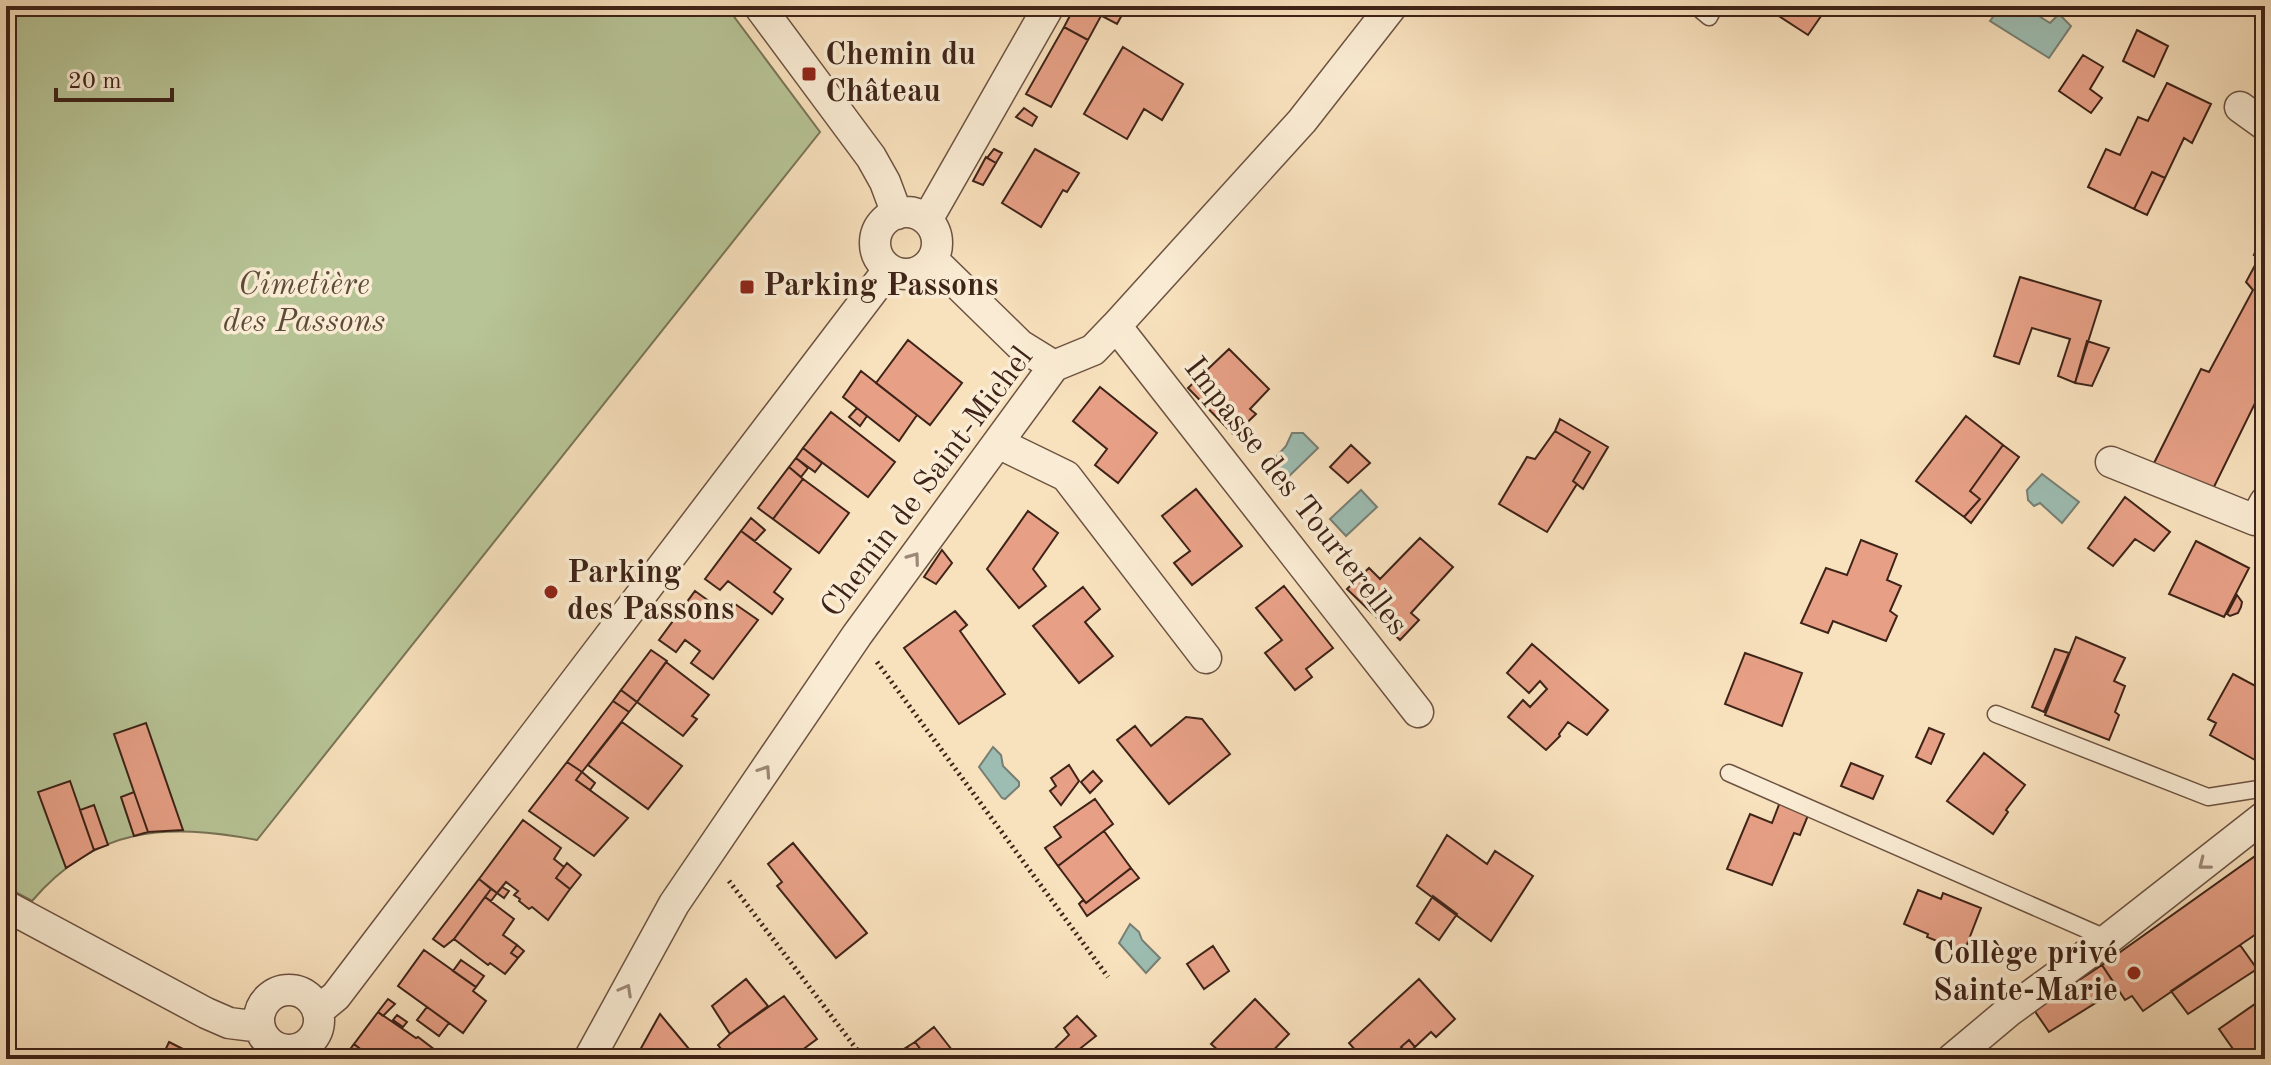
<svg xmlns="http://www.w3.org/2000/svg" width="2271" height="1065" font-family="'Old Standard TT',serif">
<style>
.green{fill:#b7c496;stroke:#7a7457;stroke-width:2}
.water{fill:#9dbdb2;stroke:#777f74;stroke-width:2}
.building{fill:#e7a086;stroke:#3e2318;stroke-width:2}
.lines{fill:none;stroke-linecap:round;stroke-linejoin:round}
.service-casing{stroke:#6c5241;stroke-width:19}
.minor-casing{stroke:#6c5241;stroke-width:33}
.path{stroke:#3e2318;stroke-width:5;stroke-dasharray:2 4;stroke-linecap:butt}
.service{stroke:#faecd4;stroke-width:16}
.minor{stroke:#faecd4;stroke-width:30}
.oneway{stroke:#9c8876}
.poi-dot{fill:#8f2418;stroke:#faecd4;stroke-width:3}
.labels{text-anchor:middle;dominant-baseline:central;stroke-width:7;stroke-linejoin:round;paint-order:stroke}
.poi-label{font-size:32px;font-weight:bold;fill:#3e2318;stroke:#faecd4;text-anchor:start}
.park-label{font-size:32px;font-style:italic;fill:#5c4b38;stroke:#faecd4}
.street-label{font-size:32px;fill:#3e2318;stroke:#faecd4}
</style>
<rect width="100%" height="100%" fill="#f8e1bd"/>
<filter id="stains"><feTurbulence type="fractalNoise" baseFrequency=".0025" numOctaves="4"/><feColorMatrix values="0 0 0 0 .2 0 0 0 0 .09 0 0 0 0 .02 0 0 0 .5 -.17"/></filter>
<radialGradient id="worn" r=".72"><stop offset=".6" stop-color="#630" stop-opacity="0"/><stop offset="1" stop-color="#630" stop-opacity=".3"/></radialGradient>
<path class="green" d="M6,6H726L820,132L257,840C166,823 96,826 32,901L6,887Z"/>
<path class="water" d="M2001,6H2023L2050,23L2059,14L2071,26L2049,58L1990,21Z
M1292,433H1303L1318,448L1282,483L1267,467L1286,446Z
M2042,474L2079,502L2062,523L2040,503L2034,506L2028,500L2027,490Z
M1361,490L1377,507L1346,536L1330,519Z
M993,747L1001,755L1003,766L1019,782V786L1005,799L1002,798L979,767Z
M1130,924L1139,932L1142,940L1160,958L1146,973L1119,943Z"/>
<path class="building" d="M1075,6H1083L1101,16L1088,40L1064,27Z
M1083,6H1127L1117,24Z
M1828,6L1808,35L1765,7V6Z
M1064,27L1088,40L1051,107L1026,94Z
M2137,30L2168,46L2154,77L2123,61Z
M1123,47L1183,84L1162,120L1144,109L1127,139L1084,114Z
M2083,55L2103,67L2090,89L2102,98L2091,113L2059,91Z
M2167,83L2211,104L2192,143L2184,138L2165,178L2152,172L2134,209L2088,187L2106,149L2120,155L2138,117L2148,121Z
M1024,108L1037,117L1032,126L1016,117Z
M994,149L1002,153L996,163L987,158Z
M1035,149L1079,173L1067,192L1063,190L1041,227L1002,203Z
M986,157L996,163L983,185L973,181Z
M2152,172L2165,178L2147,215L2134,209Z
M2258,245L2265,249V398L2259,395L2211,493L2152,467L2201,369L2209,372L2253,290L2246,282L2260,256L2254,255Z
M2020,277L2101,301L2075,383L2058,376L2070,339L2032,328L2019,364L1994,356Z
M908,340L962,383L930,425L876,383Z
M2087,341L2109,348L2092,386L2075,383Z
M1229,349L1269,389L1250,409L1256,414L1234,435L1188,388Z
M861,371L917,415L899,441L843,397Z
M1100,387L1157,433L1118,483L1095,465L1107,449L1073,421Z
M857,408L867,416L860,426L849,417Z
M831,412L895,462L868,497L803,448Z
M1966,416L2003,445L1970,491L1980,499L1964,517L1916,481Z
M1560,419L1608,447L1583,489L1573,481L1590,452L1555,431Z
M1555,431L1590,452L1573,481L1577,484L1547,532L1499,504L1527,457L1535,459Z
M1351,445L1370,463L1348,483L1330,467Z
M2003,445L2019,457L1971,523L1964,517L1980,499L1970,491Z
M803,448L822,463L815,472L796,458Z
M796,458L808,468L801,477L789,467Z
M789,467L803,479L773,519L758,508Z
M803,479L849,513L819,553L773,519Z
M1196,489L1242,546L1192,585L1174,563L1190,551L1162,516Z
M2125,497L2170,532L2154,551L2135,539L2113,566L2088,548Z
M1028,511L1058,533L1033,569L1046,586L1019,608L987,569Z
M751,518L765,530L755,541L741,531Z
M741,531L791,569L774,592L783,599L772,614L728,581L720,590L705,579Z
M1420,538L1453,567L1411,613L1419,620L1400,640L1347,589L1369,568L1380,579Z
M1861,540L1897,554L1887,580L1901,586L1890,611L1897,616L1886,641L1833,621L1828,633L1801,623L1826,568L1847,575Z
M2196,541L2249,568L2224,617L2169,594Z
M942,550L952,563L936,584L924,577Z
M1284,586L1333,648L1306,669L1312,677L1295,690L1265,653L1282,640L1256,608Z
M1083,587L1100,609L1085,622L1113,656L1079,683L1033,626Z
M695,591L727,614L735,604L758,620L713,679L691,663L700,651L685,640L676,652L659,640Z
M2237,595L2242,602L2241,607L2238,613L2230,616L2227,614Z
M955,611L967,625L960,631L1005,694L959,724L904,648Z
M2076,637L2125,658L2114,681L2125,686L2115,712L2119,715L2109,740L2045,715Z
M1532,644L1608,710L1587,735L1568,722L1559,734L1560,736L1546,750L1508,717L1523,700L1530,707L1547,689L1540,681L1529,693L1507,673Z
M2055,649L2069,653L2044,712L2032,707Z
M651,650L667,661L637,702L621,690Z
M1745,653L1802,673L1782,726L1725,704Z
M666,662L709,695L692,716L697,719L683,736L637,702Z
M2233,674L2265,691V743L2255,760L2210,735L2216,723L2208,719Z
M621,690L637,702L629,712L613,701Z
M613,701L629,712L582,772L567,762Z
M1186,717L1202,719L1230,754L1169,804L1117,740L1135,726L1151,746Z
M622,722L682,766L648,809L588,765Z
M146,723L183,830L148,832L134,792L114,734Z
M1929,728L1944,734L1931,764L1916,757Z
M1984,753L2025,785L2006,810L2008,812L1993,834L1947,801Z
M567,762L582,772L576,780L628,818L594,856L529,811Z
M1851,763L1883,776L1873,799L1841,786Z
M1069,765L1079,781L1061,805L1050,791L1056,786L1051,778Z
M1093,771L1102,781L1090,793L1081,782Z
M582,772L595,783L590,790L576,780Z
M70,781L94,850L66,868L38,792Z
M134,792L148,832L134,836L121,797Z
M1095,799L1113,824L1058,866L1045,848L1061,837L1054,827Z
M1780,802L1809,813L1800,835L1794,833L1772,885L1727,869L1750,814L1772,823Z
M94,805L108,845L94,850L80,810Z
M523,820L561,848L554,859L564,867L556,878L570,889L548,920L532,907L529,909L519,901L520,899L514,895L518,891L506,882L497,893L479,879Z
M1104,831L1131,868L1086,903L1058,866Z
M1447,835L1487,864L1495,851L1533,876L1491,941L1417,886Z
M793,843L867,933L836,958L777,886L782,882L768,864Z
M2265,849V928L2143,1011L2132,996L2125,1000L2102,965Z
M567,863L581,875L570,889L556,878Z
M1131,868L1139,878L1087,916L1079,904L1083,900L1086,903Z
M479,879L491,889L454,939L444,947L433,939Z
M502,887L509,891L504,898L497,893Z
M491,889L497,893L491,901L485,897Z
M1918,890L1941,899L1943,893L1981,908L1964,952L1927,937L1928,934L1904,924Z
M1433,896L1457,914L1439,940L1416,923Z
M485,897L514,919L503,935L517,945L511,953L518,958L505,974L490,963L488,965L454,939Z
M517,945L524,951L518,958L511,953Z
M2240,945L2257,969L2188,1014L2171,991Z
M1213,946L1229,971L1204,989L1187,964Z
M424,950L476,987L473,991L486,1001L463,1033L398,986Z
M461,960L484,976L476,987L453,971Z
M2102,965L2118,989L2049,1032L2034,1010Z
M746,979L768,1006L730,1034L712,1006Z
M1419,979L1455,1019L1436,1037L1431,1032L1415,1047L1409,1040L1401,1047L1408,1054L1402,1059H1363L1349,1043Z
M784,996L817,1039L790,1059H729L718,1045L730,1034Z
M2265,997V1050L2251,1059H2240L2219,1029Z
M388,999L395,1004L383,1016L378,1012Z
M1255,999L1289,1034L1265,1059H1228L1211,1044Z
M427,1007L449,1023L439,1036L417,1020Z
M378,1012L416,1038L418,1037L435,1050L428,1059H368V1055L354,1044Z
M660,1014L689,1049L684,1059H635Z
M397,1015L407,1022L403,1027L393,1020Z
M1077,1016L1096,1036L1067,1059H1044L1069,1035L1064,1028Z
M934,1027L959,1059H928L915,1042Z
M1409,1040L1415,1047L1408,1054L1401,1047Z
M169,1042L185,1050L181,1059H161Z
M915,1042L928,1059H916L907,1047Z
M354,1044L368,1055V1059H343Z
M907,1047L916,1059H902L897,1053Z
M100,1051L111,1059H94Z"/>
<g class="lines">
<g class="service-casing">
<path id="service" d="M1696,6L1709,17L1715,6
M1996,714L2208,797L2265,788
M1729,773L2108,939"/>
</g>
<g class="minor-casing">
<path id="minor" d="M759,6L871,157L885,182L897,214
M2240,107L2265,125
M875 243a31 31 0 1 1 62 0a31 31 0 1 1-62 0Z
M927,220L1049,6
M933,260L1020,345L1054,366
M1116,326L1418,712
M998,443L1066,476L1206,658
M2111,462L2255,520L2265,502
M6,906L206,1013L229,1023L260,1027
M259 1020a30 30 0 1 1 60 0a30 30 0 1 1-60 0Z
M318,1011L336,996L889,269
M589,1059L674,904L857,635L1054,366L1093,350L1116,326L1302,121L1392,6
M1952,1059L2008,1012L2108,939L2265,816"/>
</g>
<path class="path" d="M877,662L1108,977
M729,881L864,1059"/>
<use href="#service" class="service"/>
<use href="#minor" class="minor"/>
</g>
<defs><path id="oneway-chevron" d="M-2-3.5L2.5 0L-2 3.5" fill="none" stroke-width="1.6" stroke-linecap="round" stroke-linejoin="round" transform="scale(2)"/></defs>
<g class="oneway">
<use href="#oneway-chevron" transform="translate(914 558) rotate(-54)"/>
<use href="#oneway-chevron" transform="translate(765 771) rotate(-56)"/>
<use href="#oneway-chevron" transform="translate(2204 864) rotate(142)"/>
<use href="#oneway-chevron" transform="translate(626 990) rotate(-61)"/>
</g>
<g class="poi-dot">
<rect x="801" y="66" width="16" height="16" rx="4"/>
<rect x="739" y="279" width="16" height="16" rx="4"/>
<circle cx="551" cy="592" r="8"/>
<circle cx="2134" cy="973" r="8"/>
</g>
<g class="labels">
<g class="poi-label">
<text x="825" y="56">Chemin du<tspan x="825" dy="37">Château</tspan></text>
<text x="763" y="287">Parking Passons</text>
<text x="567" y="574">Parking<tspan x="567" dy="37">des Passons</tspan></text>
<text x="2118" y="955" text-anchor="end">Collège privé<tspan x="2118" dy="37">Sainte-Marie</tspan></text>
</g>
<g class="park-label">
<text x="304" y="286">Cimetière<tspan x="304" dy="37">des Passons</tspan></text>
</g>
<g class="street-label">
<text transform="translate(928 483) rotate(-53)">Chemin de Saint-Michel</text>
<text transform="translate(1295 497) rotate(52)">Impasse des Tourterelles</text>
</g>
</g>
<rect width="2271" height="1065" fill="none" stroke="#f8e1bd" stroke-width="32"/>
<rect x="8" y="8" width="2255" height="1049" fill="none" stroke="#3e2318" stroke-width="4"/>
<rect x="16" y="16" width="2239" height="1033" fill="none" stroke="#3e2318" stroke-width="2"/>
<path d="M56 88v12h116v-12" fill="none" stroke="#3e2318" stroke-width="4"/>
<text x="68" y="88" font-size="24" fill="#3e2318" stroke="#faecd4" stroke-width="6" paint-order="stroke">20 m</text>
<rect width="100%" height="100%" filter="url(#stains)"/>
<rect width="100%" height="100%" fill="url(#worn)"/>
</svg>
